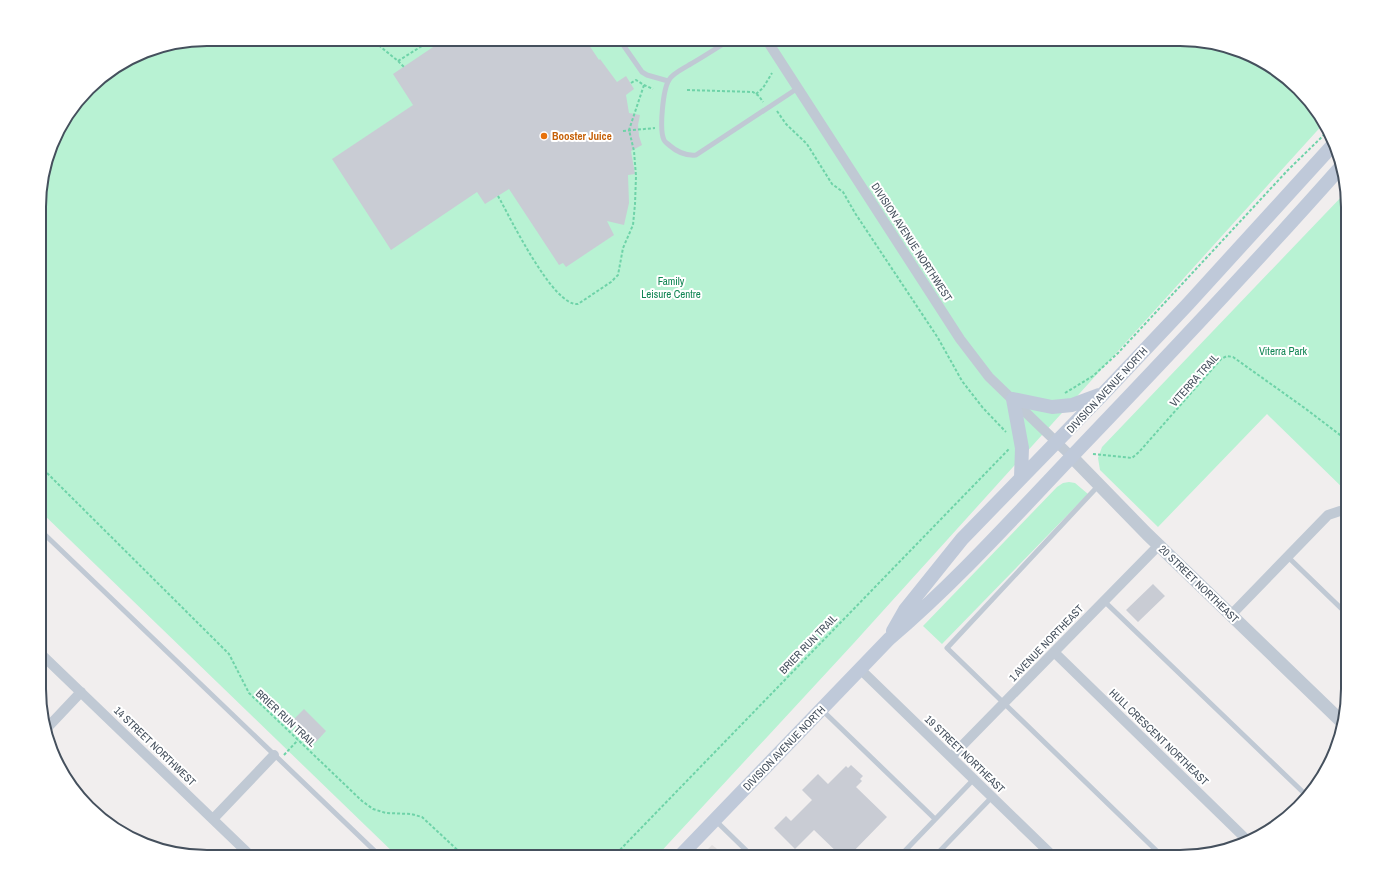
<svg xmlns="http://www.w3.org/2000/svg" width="1387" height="896" font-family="'Archivo Narrow',sans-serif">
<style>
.education{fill:#e2dfdf}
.green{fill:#b8f2d3}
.building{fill:#c9ccd4}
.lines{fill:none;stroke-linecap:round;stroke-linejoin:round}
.path{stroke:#6ed3a8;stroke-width:2;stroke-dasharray:3 2;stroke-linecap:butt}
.service{stroke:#c0c9d4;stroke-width:5}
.minor{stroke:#c0c9d4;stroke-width:10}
.tertiary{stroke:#c0c9d4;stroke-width:13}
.secondary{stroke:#bfc9d9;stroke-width:14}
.food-dot{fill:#e8710a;stroke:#fff;stroke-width:1.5}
.labels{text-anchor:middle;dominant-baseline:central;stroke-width:4;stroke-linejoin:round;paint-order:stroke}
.food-label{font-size:11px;font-weight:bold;fill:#c56008;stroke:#fff;text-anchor:start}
.street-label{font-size:11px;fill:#45505d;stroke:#fff}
.park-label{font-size:11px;fill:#0f8452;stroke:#fff}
.rim{fill:none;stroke:#45505d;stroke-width:2}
</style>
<rect width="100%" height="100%" fill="#f1eeee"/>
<path class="education" d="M712,845L716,848L724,857H700Z"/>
<path class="green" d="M207,39H1180L1224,45L1273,67L1325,122L853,644L656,857H398L40,511V185L56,132L96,81L143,52Z
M1346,192L1348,196V493L1267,414L1158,527L1100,470L1098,458L1102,447Z
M1069,482L1075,483L1088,494L942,644L923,626L1057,487L1063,483Z"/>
<path class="building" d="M445,39H585L599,60L600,59L617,82L626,76L634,89L626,95L629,113L640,115L638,125L639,136L642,145L631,151L635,174L628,175L629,203L624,225L607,221L614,235L566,267L563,263L559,265L509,189L485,204L477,192L391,250L332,159L413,105L393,74Z
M1153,584L1165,596L1138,622L1126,610Z
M304,709L326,731L315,743L292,721Z
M851,765L863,776L860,779L862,781L856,787L887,817L848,857H842L814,830L795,849L774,828L786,816L791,821L812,800L802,790L818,774L828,784L846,766L848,768Z"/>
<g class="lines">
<path class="path" d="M371,39L398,61L404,67
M398,61L433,39
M631,83L636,80L644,85L653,89
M687,90L753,92L759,96L763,102
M756,94L763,88L772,73
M777,111L786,124L807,144L832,184L843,192L855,213L938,338L962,381L983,408L1006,432
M623,131L655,128
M498,196C510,217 553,307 578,304L611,282L618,275L623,248L633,225L635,204L636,176L634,151L629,130L644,85
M1065,393L1093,376L1118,353L1287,171L1328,131
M1093,454L1132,458L1139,452L1221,359L1227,356L1233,357L1306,409L1348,441
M40,466L229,654L249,693L362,801L373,809L386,813L411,814L422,817L465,857
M40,477L45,470
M284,755L298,740
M613,857L1009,449"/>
<path class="service" d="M619,39L642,72L647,75L668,81
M731,39C717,48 703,57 689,65C683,69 673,73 669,80C663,89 659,130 664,140C664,141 668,144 669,145C677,152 685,156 696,155L798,88
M1099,485L947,648L1163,857
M40,530L381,857
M1288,557L1348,615
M1104,601L1306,795
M822,710L935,819
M715,820L753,857
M899,857L974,779
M934,857L992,797"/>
<path class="minor" d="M766,39L960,339L989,377L1072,457
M1231,615L1328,515L1340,511L1348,512
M1054,652L1247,840
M40,653L252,857
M860,669L1054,857
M47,728L81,692
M951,757L1159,545
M213,819L274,755"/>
<path class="tertiary" d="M1072,457L1147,534L1343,723"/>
<path class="secondary" d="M1021,477L1022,448L1013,399L1052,407L1072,405L1099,395
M893,631L905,610L962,539L1103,394L1188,304L1332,146
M679,857L889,639C956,582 1015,516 1076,452C1165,359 1254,265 1339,169"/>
</g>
<circle class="food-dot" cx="544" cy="136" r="4"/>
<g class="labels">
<g class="food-label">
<text x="552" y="136">Booster Juice</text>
</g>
<g class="street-label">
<text transform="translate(912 242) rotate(57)">DIVISION AVENUE NORTHWEST</text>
<text transform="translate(1194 380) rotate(-48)">VITERRA TRAIL</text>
<text transform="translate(1107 390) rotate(-47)">DIVISION AVENUE NORTH</text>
<text transform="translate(1199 584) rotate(44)">20 STREET NORTHEAST</text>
<text transform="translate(1046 643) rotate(-46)">1 AVENUE NORTHEAST</text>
<text transform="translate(808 644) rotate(-46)">BRIER RUN TRAIL</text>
<text transform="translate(286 718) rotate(43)">BRIER RUN TRAIL</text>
<text transform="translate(1159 737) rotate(44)">HULL CRESCENT NORTHEAST</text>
<text transform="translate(155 746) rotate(44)">14 STREET NORTHWEST</text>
<text transform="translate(784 748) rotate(-46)">DIVISION AVENUE NORTH</text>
<text transform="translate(965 754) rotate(44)">19 STREET NORTHEAST</text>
</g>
<g class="park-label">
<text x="671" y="281">Family<tspan x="671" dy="13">Leisure Centre</tspan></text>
<text x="1283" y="351">Viterra Park</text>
</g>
</g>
<path d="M0 0H1387V896H0ZM207 46H1180A161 161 0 0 1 1341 207V689A161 161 0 0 1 1180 850H207A161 161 0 0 1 46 689V207A161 161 0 0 1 207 46Z" fill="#fff" fill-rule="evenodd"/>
<path class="rim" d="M207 46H1180A161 161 0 0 1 1341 207V689A161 161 0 0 1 1180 850H207A161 161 0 0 1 46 689V207A161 161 0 0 1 207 46Z"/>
</svg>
